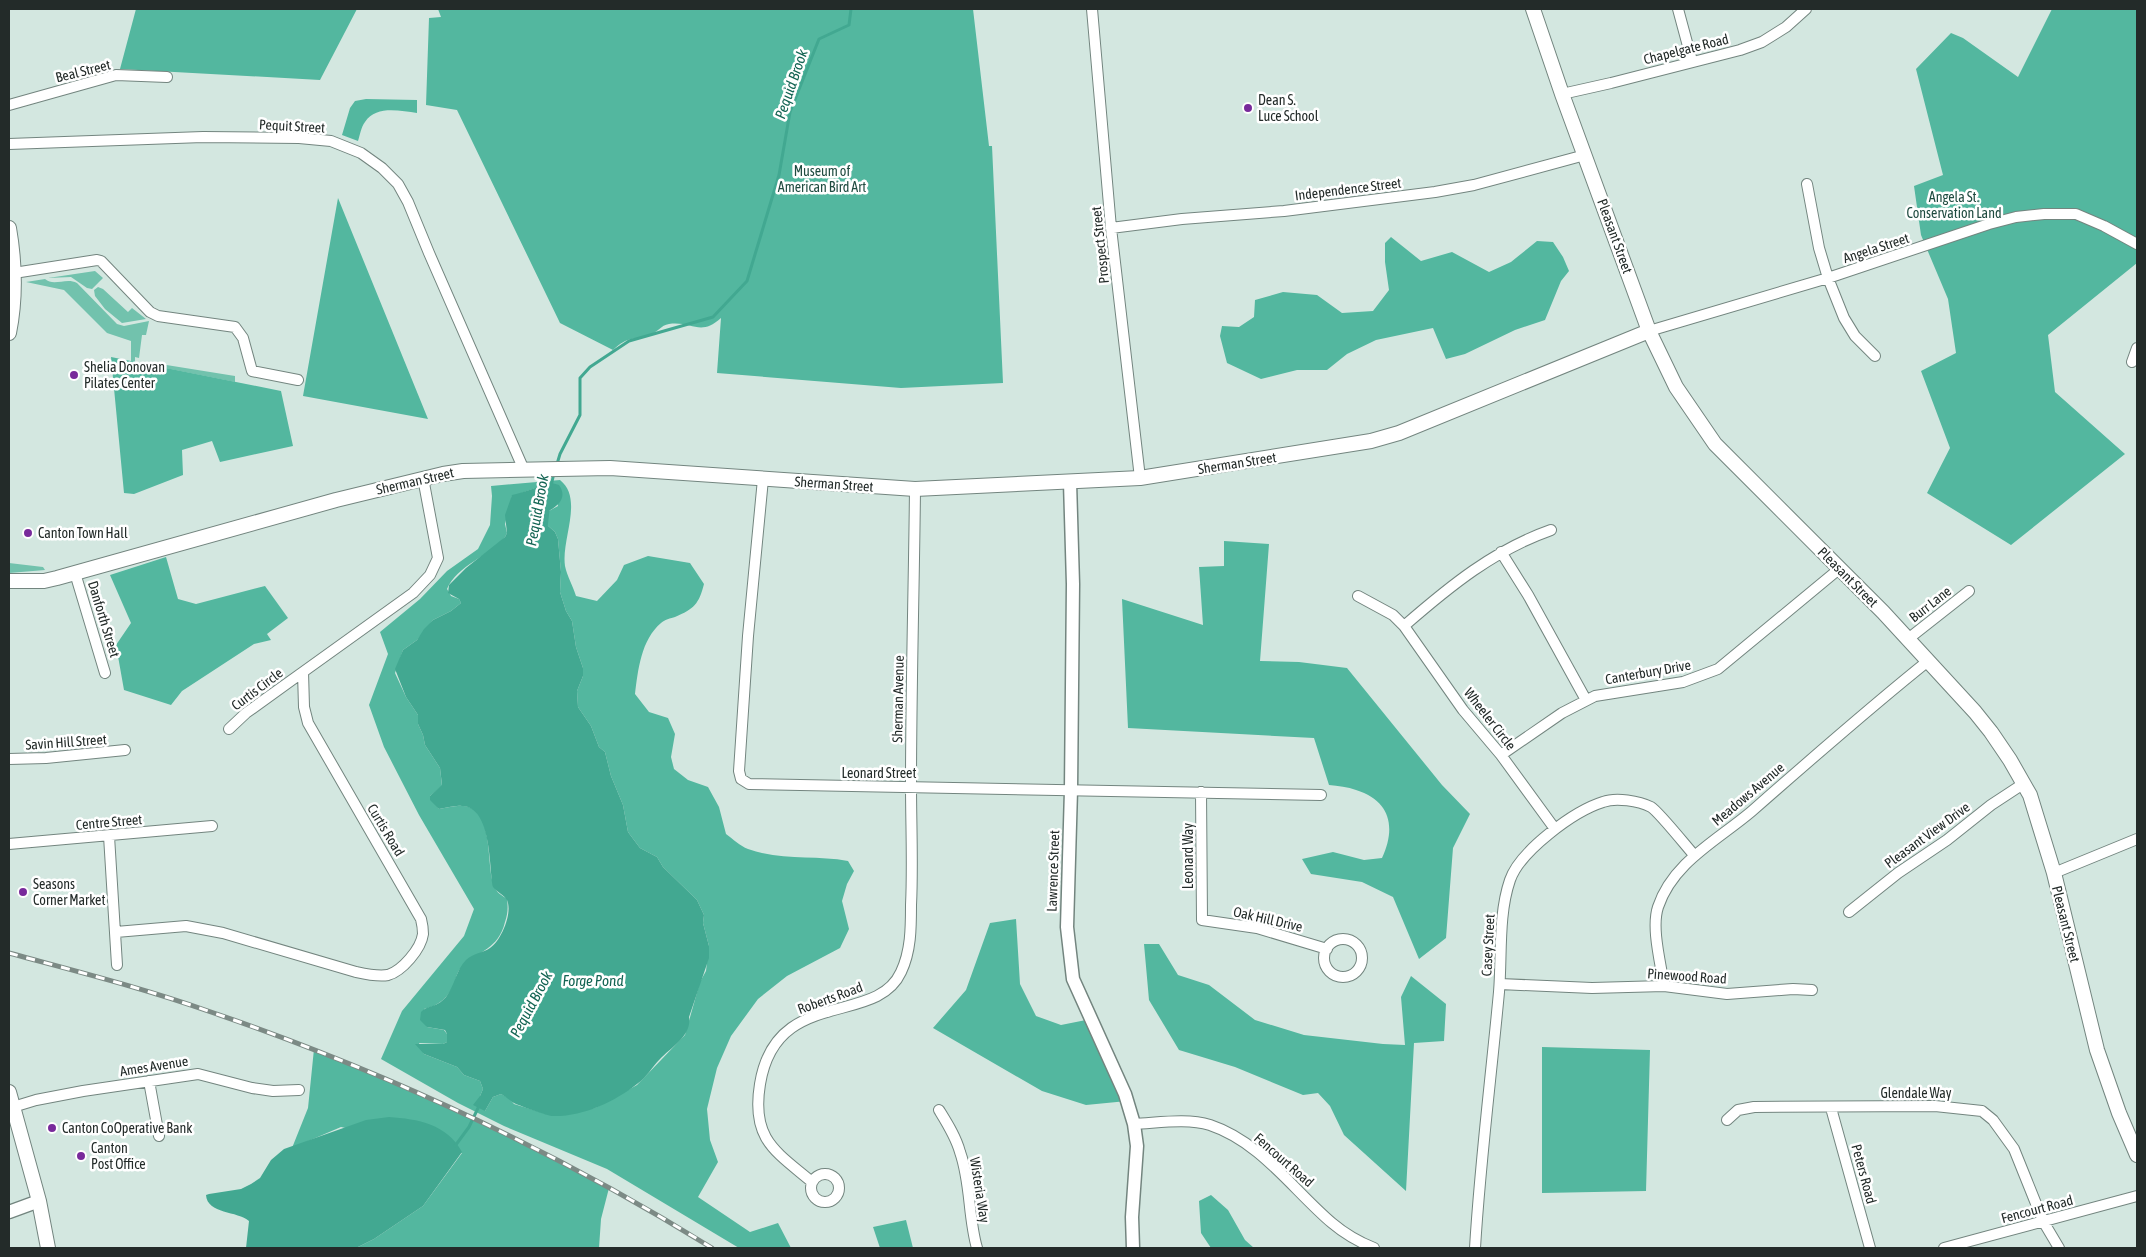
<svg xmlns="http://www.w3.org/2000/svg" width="2146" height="1257" font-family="'Asap Condensed',sans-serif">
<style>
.green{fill:#72c2ad}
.forest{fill:#53b79f;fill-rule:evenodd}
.water{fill:#42a891}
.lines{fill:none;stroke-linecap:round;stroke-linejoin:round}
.stream{stroke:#42a891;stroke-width:3}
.minor-casing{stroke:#73857f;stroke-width:12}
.tertiary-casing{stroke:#73857f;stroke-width:15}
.secondary-casing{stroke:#73857f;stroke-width:16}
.minor{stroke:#fff;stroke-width:10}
.tertiary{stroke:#fff;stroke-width:12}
.secondary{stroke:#fff;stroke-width:14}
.rail-casing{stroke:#7c8a85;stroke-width:5}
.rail{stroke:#fff;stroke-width:3;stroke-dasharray:9;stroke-linecap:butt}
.poi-dot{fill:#782a9b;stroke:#fff;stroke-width:2}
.labels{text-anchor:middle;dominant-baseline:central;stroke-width:5;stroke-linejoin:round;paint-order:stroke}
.street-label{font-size:14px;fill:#232b29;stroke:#fff}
.poi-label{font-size:14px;fill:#232b29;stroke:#fff;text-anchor:start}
.park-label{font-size:14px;fill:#1f4b40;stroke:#fff}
.water-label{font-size:15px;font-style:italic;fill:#136453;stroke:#fff}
</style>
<rect width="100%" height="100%" fill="#d3e7e0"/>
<path class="green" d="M95,271L103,278L92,289L87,288L71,277L48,278Z
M45,279C54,287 66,277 77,283L117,324L124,326L149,321L146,335H142L139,358L135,357V362L131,361V341L107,333L64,290L26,282Z
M98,287L103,289L128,312L132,308L146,319L122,323L105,309L95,296L94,290Z
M154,363L235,376V382L150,365Z
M9,563L43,567L45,570L9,573Z"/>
<path class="forest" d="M136,9H357L320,80L120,69Z
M438,9H973L989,146H992L1003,383L901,388L717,373L721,318C700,337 693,321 669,324C661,325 657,333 649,335C633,341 629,335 613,350L560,323L457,110L426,105L429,18L441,17Z
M2052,9H2137V263L2048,335L2055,392L2125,454L2011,545L1927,493L1950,448L1921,371L1956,353L1948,299L1921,235L1914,186L1943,175L1916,69L1951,33L1963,38L2018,77Z
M366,99L417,100V113C400,111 376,105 365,122C361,127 360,135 358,141L342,135L350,108L355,101Z
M338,198L428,419L303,396Z
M1391,237L1421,261L1452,252L1489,272L1511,262L1537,241L1553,242L1563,257L1569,271L1561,281L1545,320L1515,330L1465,354L1446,359L1433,328L1376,340L1347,354L1327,370H1297L1261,379L1227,363L1220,336L1222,326L1239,327L1254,317L1255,300L1283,292L1317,295L1342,313L1373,311L1389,290L1385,262V243Z
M111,357L281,391L293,446L220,462L212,441L182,450L183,475L134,494L124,493Z
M560,480C584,499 561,539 565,566C567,576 573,586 576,596L597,601L617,580L624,565L648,556L690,563L704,584C699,604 694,609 675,617C671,618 664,620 661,623C641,640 638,670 635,694L649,712L668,718L675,734L671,757L674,769L688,780L708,787L719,807L726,834C733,839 740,846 748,849C781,861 815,855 848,861L854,871L847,884L842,901L849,929L840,948L787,976L758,999L731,1036L717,1068L707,1109L710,1140L718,1162L698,1197L750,1232L778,1223L791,1248H739L607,1169L504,1126L458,1103L381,1059L402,1011L464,936L474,909L419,815L384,747L369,705L388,654L380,632L420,599L447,571L478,549L490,525L492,496L491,486ZM552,483L558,506L547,512L546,524L555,532L558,539L561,572L560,592L566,611L572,621L576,647L583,668V676L577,691L578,707L591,726L599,747L605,752L611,776L623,805L628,832L640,848L657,857L663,867L697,900L704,915L703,923L709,946L706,971L700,982L685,1035L637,1085L595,1108L553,1116L514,1104L509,1098L501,1094L493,1097L485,1111L480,1096L483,1089L480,1081L464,1075L457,1067L424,1054L419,1043L443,1044L447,1042V1034L444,1030L427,1027L424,1009C439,1006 449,997 455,982C456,978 457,972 461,968C479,950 498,950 505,922C508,913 508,907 507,899C503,896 497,893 495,888C485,869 496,808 463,806C456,805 447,808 439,809L430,796L442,786L440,768L425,745L423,735L418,724V715L406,697L395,673L403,650L417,640L433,620L451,611L461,603L459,599L451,596L447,589C457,565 490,556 505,537L507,533L505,524L512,496C526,492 538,486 552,483Z
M1224,541L1269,544L1260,661L1299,662L1347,668L1442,785L1470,814L1453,848L1446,938L1419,959L1393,897L1362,882L1311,874L1302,859L1333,852L1364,860L1382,858C1396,828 1391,801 1356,790C1348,787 1338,786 1329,785L1314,738L1128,728L1122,599L1203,625L1199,567L1224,566Z
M166,557L178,599L196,604L265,586L288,618L267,634L271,640L254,644L182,691L171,705L124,690L116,645L131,623L110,575Z
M1016,919L1020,984L1036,1016L1061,1025L1091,1019L1127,1101L1086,1105L1042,1091L933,1028L966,990L990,923Z
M1144,944H1159L1178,975L1209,985L1255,1020L1304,1035L1383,1044L1405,1045L1401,997L1411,976L1446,1004L1444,1041L1414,1043L1406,1191L1344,1135L1330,1106L1318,1093L1303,1095L1235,1067L1179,1050L1149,1000Z
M1542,1047L1650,1050L1646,1191L1542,1193Z
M314,1049C415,1089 514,1135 609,1188L601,1219L599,1248H356L374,1239L423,1206L462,1153L341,1127L292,1148L308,1108Z
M1211,1195L1228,1210L1245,1240L1254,1248H1211L1201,1233L1199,1201Z
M906,1220L913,1248H880L873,1227Z"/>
<path class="water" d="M552,483L559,485C568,498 558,506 547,512L546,524L555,532L558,539L561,572L560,592L566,611L572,621L576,647L583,668V676L577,691L578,707L591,726L599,747L605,752L611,776L623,805L628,832L640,848L657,857L663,867L697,900L704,915L703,923L709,946V958L689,1017C692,1036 671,1047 660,1059C652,1067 647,1077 637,1084C614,1102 583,1117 552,1116C548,1116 521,1106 516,1104C511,1102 507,1097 501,1094L493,1097L485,1111L473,1105L480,1096L483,1089L480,1081L464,1075L457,1067L424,1054L415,1044H443L447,1042V1034L445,1030L427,1027L420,1020L421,1012C429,1004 435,1009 446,997C455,985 456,970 466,960C473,953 483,953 490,948C501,941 513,913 507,900C504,895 497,892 493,887C489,867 492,807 462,806C455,805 447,808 439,809L430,800V796L442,785L440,768L425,745L423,735L418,724V715L406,697L395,669L403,650L417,640L424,629L433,620L451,611L461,603L459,599L448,593L449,585L466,568L505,537L507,533L505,515L512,495C526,492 538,486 552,483Z
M389,1117C418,1119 447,1124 462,1152L423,1206L374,1239L356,1248H246L249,1221C238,1211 207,1214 206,1195L209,1194L241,1189L251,1184L260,1178L271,1160L284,1149L366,1120Z"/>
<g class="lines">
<path class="stream" d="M557,464L560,454L580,415V378L590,367L629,341L713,317L747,281L779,175L790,112L819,39L849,25L851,9
M551,486L554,473
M546,528L548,510
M455,1146L469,1127L479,1106"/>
<g class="minor-casing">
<path id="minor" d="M1092,9L1111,228L1140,478
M1678,9L1692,61
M1562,94L1611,83L1740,50L1762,42L1786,27L1806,9
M9,105L116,75L167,77
M9,144L203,137L299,138L331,141L361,153L382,168L398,184L408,202L429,253L524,470
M1807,184L1819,248L1828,278L1844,318L1855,336L1875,356
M1111,228L1182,219L1284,211L1435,192L1474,185L1585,155
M14,273L97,260L101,261L150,312L158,316L235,327L243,338L252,371L298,380
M1649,331L1828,278L1989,224L2016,217L2044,214H2076L2104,226L2137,244
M2132,362L2137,348
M763,479L748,636L739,771L741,779L749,784L1321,795
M1501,552L1528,595L1586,700
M75,573L105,673
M1358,596L1393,615L1404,626L1463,710L1501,755L1555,829
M1404,626C1450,586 1494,550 1551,530
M1908,639L1969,591
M229,729L246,713L303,672
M1501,755L1562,713L1595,696L1683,682L1718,669L1839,569
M9,759L46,758L125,750
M1201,792L1202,920L1257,928L1327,949
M109,836L117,965
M9,844L212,826
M2054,873L2137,839
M1849,912L1898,873L1947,840L1991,805L2023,784
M116,932L186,926L223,933L356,972C365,974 378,977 388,975C402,971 421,949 423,934C423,930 422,923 421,919L308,723L304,707L303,672L413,593L430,575L438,558L423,478
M1324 958a19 19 0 1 1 38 0a19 19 0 1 1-38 0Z
M1500,984L1592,988L1664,986L1727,994L1793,989L1812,990
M1664,986C1661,964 1651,928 1658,907C1673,862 1718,840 1752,811C1810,760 1868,709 1928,661
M149,1081L159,1136
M13,1107L36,1100L83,1091L198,1074L252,1088L273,1091L299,1090
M1831,1108L1870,1248
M939,1110C947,1123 956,1137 960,1152C971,1183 968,1217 977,1248
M1727,1120L1738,1110L1754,1107L1935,1106L1982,1111L1993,1120L2014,1149L2043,1221L2059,1248
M1134,1124C1158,1123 1187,1118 1210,1125C1261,1142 1293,1190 1332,1223C1345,1234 1359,1242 1374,1248
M811 1188a14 14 0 1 1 28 0a14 14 0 1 1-28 0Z
M812,1182C775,1151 751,1139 760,1084C776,986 876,1027 901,972C911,951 911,928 911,905C913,865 911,825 911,785C911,686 914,587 915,489
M1475,1248C1480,1163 1491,1078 1499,992C1502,956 1498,915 1510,880C1520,851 1574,811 1603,802C1616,797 1639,801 1651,807C1659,812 1686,846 1694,855
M1944,1248L2137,1196"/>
</g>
<g class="tertiary-casing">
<path id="tertiary" d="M1070,482L1073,584L1071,790L1067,927L1073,979L1125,1094L1134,1124L1137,1146L1132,1217L1133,1248
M9,1212L39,1201"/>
</g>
<g class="secondary-casing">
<path id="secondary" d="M1533,9L1562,94L1649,331L1676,387L1715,444L1883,612L1975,712L1991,732L2010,760L2030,795L2054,873L2097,1050L2119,1113L2137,1155
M9,228C15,263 16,298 9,333
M9,581H44L57,578L336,500L443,474L463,471L610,468L915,489L1140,478L1371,441L1399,433L1649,331
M9,1092L39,1201L48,1248"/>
</g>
<use href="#minor" class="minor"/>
<use href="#tertiary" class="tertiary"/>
<use href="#secondary" class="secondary"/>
<g class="rail-casing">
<path id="rail" d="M9,953C75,971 143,988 208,1011C384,1071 554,1150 712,1248"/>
</g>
<use href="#rail" class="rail"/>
</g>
<g class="poi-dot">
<circle cx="1248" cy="108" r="5"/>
<circle cx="74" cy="375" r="5"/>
<circle cx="28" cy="533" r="5"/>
<circle cx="23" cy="892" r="5"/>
<circle cx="52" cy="1128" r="5"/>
<circle cx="81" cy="1156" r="5"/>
</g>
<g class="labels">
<g class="street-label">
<text transform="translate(1686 49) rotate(-14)">Chapelgate Road</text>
<text transform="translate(83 71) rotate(-14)">Beal Street</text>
<text transform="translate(292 126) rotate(3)">Pequit Street</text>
<text transform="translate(1348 189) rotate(-7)">Independence Street</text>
<text transform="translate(1615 236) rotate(70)">Pleasant Street</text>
<text transform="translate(1100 245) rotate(-96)">Prospect Street</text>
<text transform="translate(1876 248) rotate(-18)">Angela Street</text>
<text transform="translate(1237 463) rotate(-9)">Sherman Street</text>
<text transform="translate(415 481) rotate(-13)">Sherman Street</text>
<text transform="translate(834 484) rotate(4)">Sherman Street</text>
<text transform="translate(1848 577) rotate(45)">Pleasant Street</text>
<text transform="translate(1930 604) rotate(-38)">Burr Lane</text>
<text transform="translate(104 619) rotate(73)">Danforth Street</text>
<text transform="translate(1648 672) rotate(-10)">Canterbury Drive</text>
<text transform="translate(257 689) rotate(-37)">Curtis Circle</text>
<text transform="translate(898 699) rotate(-89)">Sherman Avenue</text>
<text transform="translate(1490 719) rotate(52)">Wheeler Circle</text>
<text transform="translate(66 742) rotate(-4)">Savin Hill Street</text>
<text x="879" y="773">Leonard Street</text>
<text transform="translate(1748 794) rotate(-40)">Meadows Avenue</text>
<text transform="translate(109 822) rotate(-5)">Centre Street</text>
<text transform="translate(386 830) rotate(59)">Curtis Road</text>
<text transform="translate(1927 835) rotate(-36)">Pleasant View Drive</text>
<text transform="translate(1188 856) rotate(-90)">Leonard Way</text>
<text transform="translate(1053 871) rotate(-88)">Lawrence Street</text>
<text transform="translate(1268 919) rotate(13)">Oak Hill Drive</text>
<text transform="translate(2066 924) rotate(76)">Pleasant Street</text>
<text transform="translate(1488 945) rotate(-87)">Casey Street</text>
<text transform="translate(1687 976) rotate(4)">Pinewood Road</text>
<text transform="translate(830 998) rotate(-20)">Roberts Road</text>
<text transform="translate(154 1066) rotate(-9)">Ames Avenue</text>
<text x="1916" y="1093">Glendale Way</text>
<text transform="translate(1284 1160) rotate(41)">Fencourt Road</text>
<text transform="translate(1864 1174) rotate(75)">Peters Road</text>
<text transform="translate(980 1190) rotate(81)">Wisteria Way</text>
<text transform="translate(2037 1209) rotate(-15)">Fencourt Road</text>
</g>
<g class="poi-label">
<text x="1258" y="100">Dean S.<tspan x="1258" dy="16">Luce School</tspan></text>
<text x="84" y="367">Shelia Donovan<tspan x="84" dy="16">Pilates Center</tspan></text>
<text x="38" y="533">Canton Town Hall</text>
<text x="33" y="884">Seasons<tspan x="33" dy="16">Corner Market</tspan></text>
<text x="62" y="1128">Canton CoOperative Bank</text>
<text x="91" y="1148">Canton<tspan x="91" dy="16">Post Office</tspan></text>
</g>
<g class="park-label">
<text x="822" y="171">Museum of<tspan x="822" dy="16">American Bird Art</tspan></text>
<text x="1954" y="197">Angela St.<tspan x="1954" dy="16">Conservation Land</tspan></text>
</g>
<g class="water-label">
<text transform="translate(791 84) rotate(-71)">Pequid Brook</text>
<text transform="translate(537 510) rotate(-80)">Pequid Brook</text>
<text x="593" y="980">Forge Pond</text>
<text transform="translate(531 1004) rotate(-62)">Pequid Brook</text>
</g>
</g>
<rect width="2146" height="1257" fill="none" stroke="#232b29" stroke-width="20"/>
</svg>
